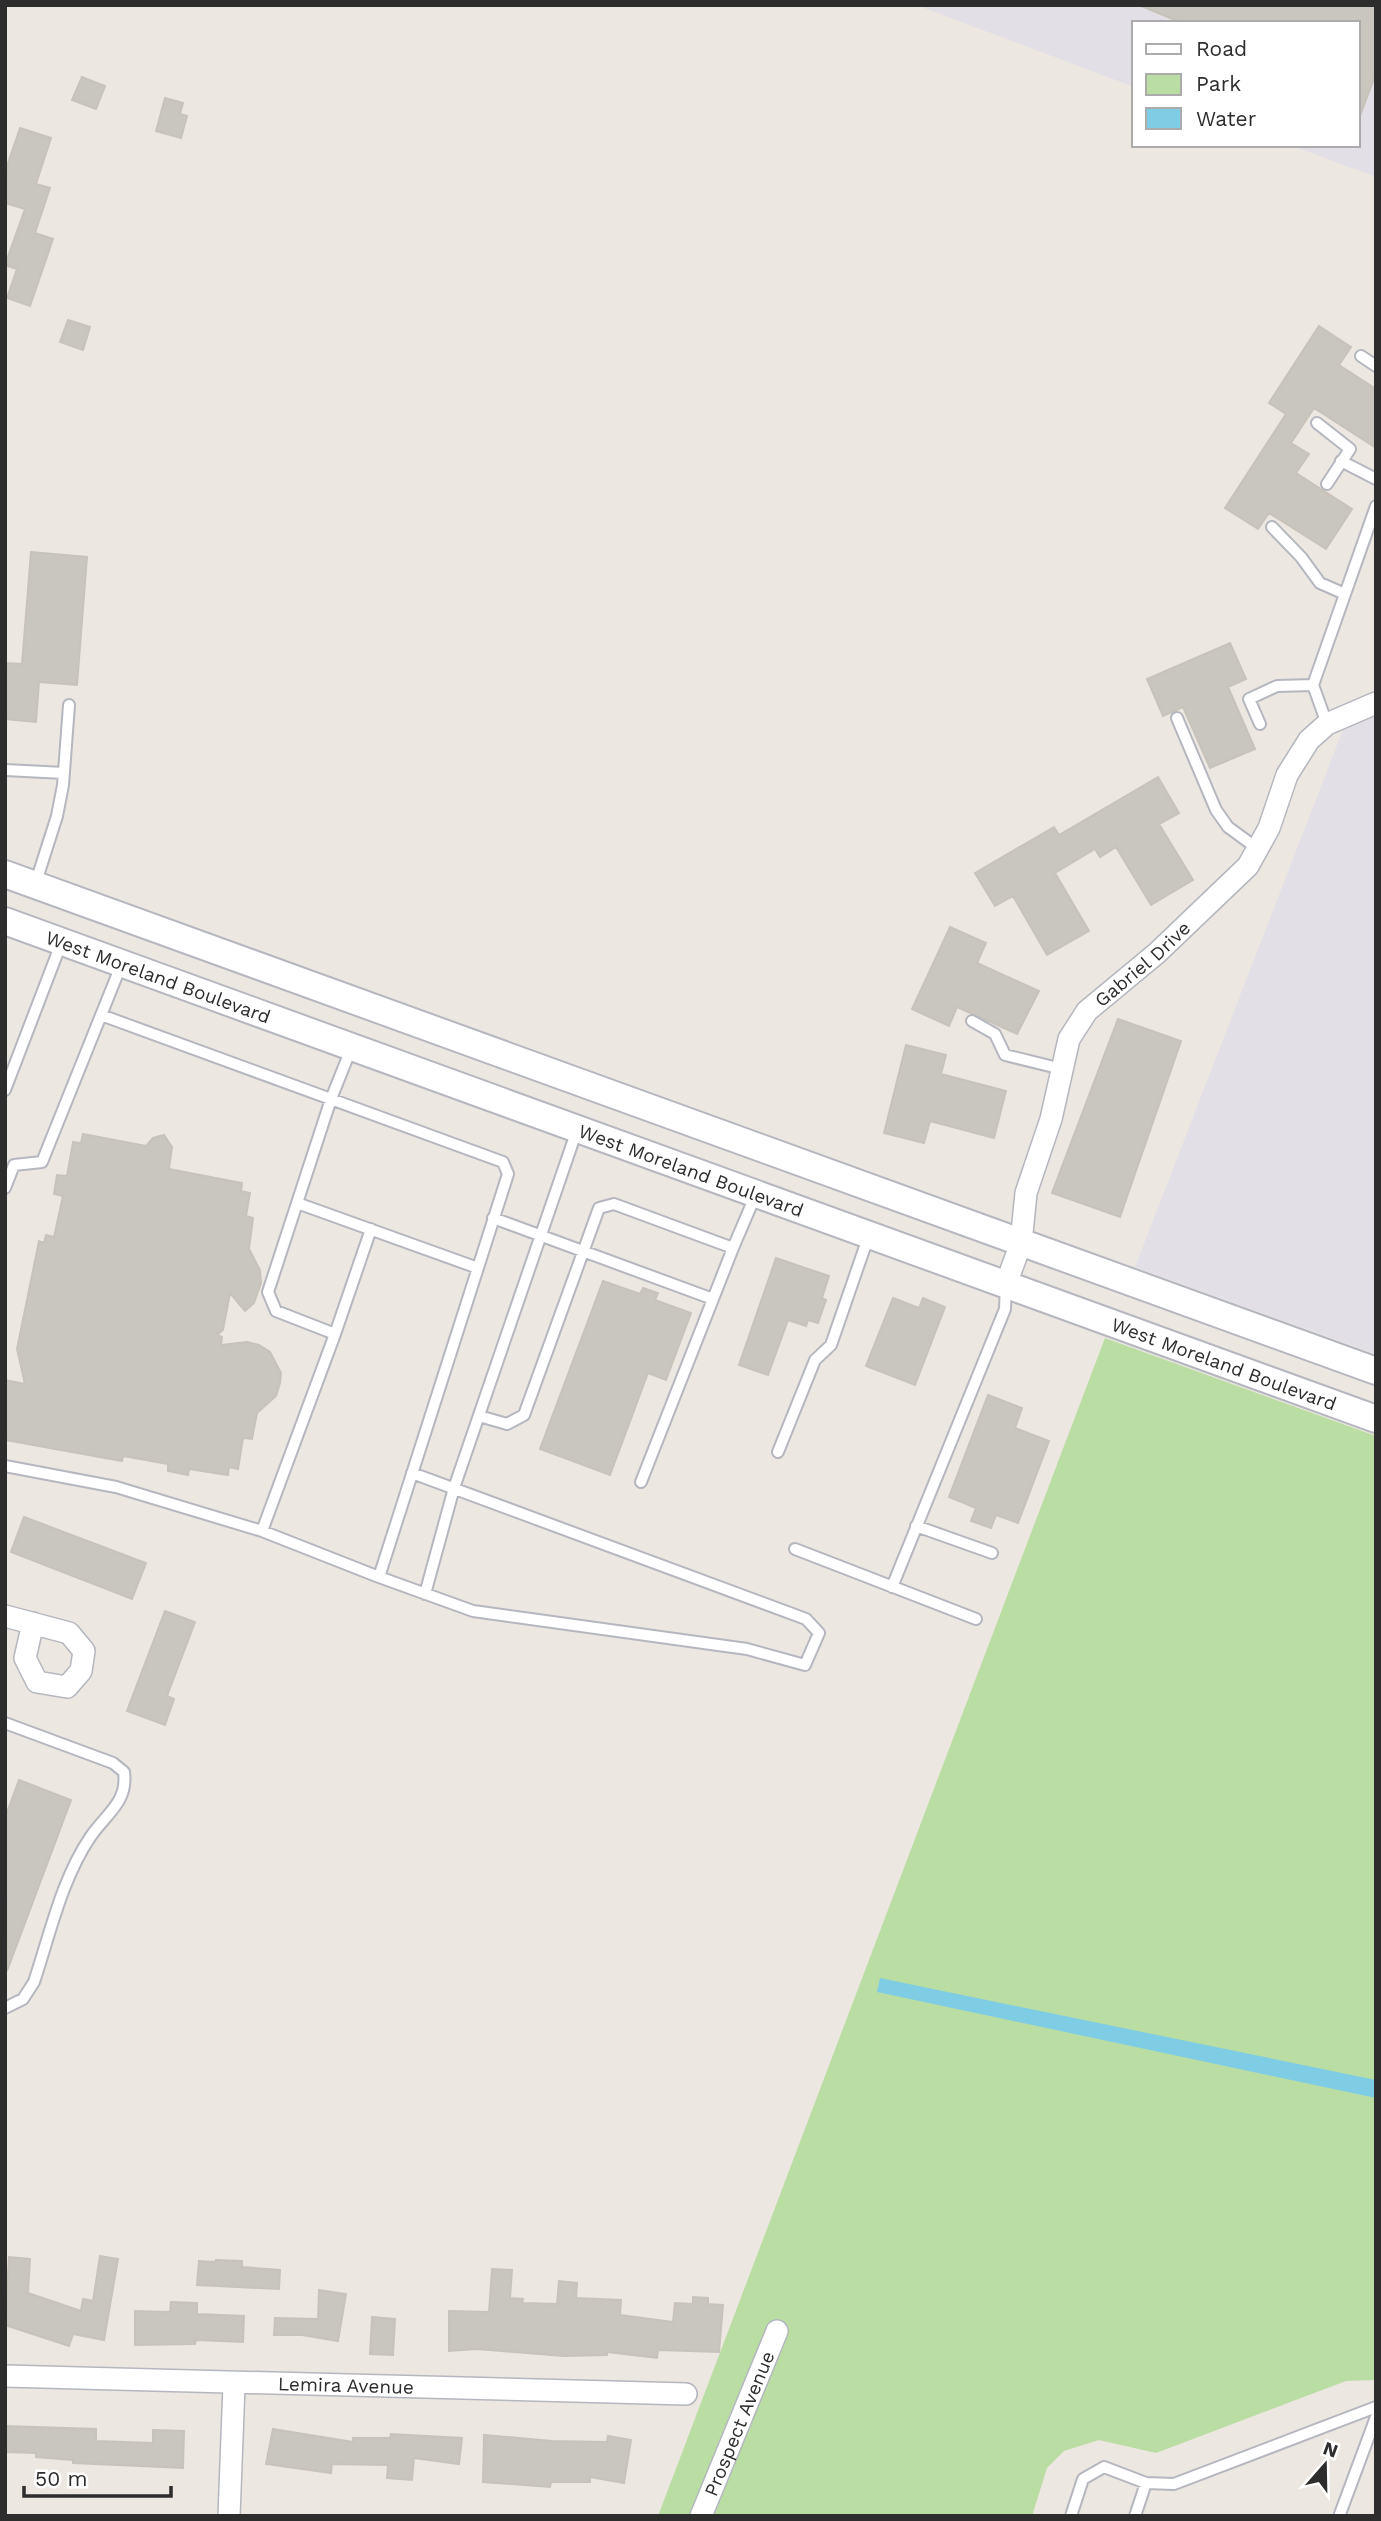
<svg xmlns="http://www.w3.org/2000/svg" width="1381" height="2521" font-family="'Work Sans',sans-serif">
<style>
.industrial{fill:#e2e0e6}
.green{fill:#badda3}
.water{fill:#7fcde4}
.building{fill:#c9c5bf;stroke:#c8c3ba;stroke-width:2}
.lines{fill:none;stroke-linecap:round;stroke-linejoin:round}
.service-casing{stroke:#b4b7bf;stroke-width:14}
.minor-casing{stroke:#b4b7bf;stroke-width:24}
.tertiary-casing{stroke:#b4b7bf;stroke-width:30}
.service{stroke:#fff;stroke-width:10}
.minor{stroke:#fff;stroke-width:21}
.tertiary{stroke:#fff;stroke-width:26}
.labels{text-anchor:middle;dominant-baseline:central;stroke-width:7;stroke-linejoin:round;paint-order:stroke}
.street-label{font-size:19px;fill:#2d2d2d;stroke:#fff}
</style>
<rect width="100%" height="100%" fill="#ede7e1"/>
<path class="industrial" d="M916,5H1376V177L1290,145H1358V23H1134V87Z
M1376,713V1354L1135,1267L1344,727Z"/>
<path class="green" d="M1105,1338L1376,1436V2380L1346,2381L1156,2453L1099,2440L1064,2451L1047,2468L1032,2516H658Z"/>
<path class="water" d="M880,1978L1376,2080V2098L877,1992Z"/>
<path class="building" d="M1139,5H1376V73L1360,116L1358,23H1182Z
M82,77L105,86L96,109L72,100Z
M165,98L183,103L180,114L187,116L181,138L156,131Z
M20,128L51,138L36,184L50,188L35,233L53,239L30,306L7,298L17,269L5,265L25,209L5,203V172Z
M68,320L90,327L83,350L60,342Z
M1319,326L1351,347L1339,365L1376,389V448L1314,408L1291,443L1309,454L1296,473L1352,509L1326,549L1269,513L1258,529L1225,508L1286,414L1269,403Z
M31,552L87,557L77,685L39,682L36,722L5,719V663L22,664Z
M1230,643L1246,679L1228,687L1255,749L1210,768L1183,707L1163,716L1147,679Z
M1158,777L1179,813L1159,824L1193,880L1151,905L1116,847L1100,857L1095,849L1055,873L1089,931L1047,955L1013,896L995,906L975,873L1054,827L1059,835Z
M950,927L986,943L977,963L1039,991L1017,1034L957,1007L949,1026L912,1009Z
M1118,1019L1181,1041L1120,1217L1052,1193Z
M906,1045L946,1055L941,1074L1006,1091L994,1138L930,1121L924,1143L884,1133Z
M83,1134L146,1146L153,1138L164,1135L172,1147L169,1169L242,1183L241,1191L250,1193L246,1216L253,1218L249,1249L260,1270L261,1283L254,1303L245,1311L230,1293L223,1330L217,1335L222,1337L221,1345L247,1342L259,1345L270,1352L281,1373L280,1383L276,1396L257,1413L252,1439L243,1438L238,1469L229,1467L228,1475L189,1469L188,1475L168,1471V1464L123,1456L122,1461L5,1440V1380L25,1384L17,1349L39,1241L44,1243L46,1235L54,1237L63,1196L54,1194L57,1175L67,1176L73,1142L81,1143Z
M776,1258L829,1276L822,1298L826,1300L818,1323L808,1320L806,1326L788,1320L768,1375L739,1365Z
M603,1281L640,1294L643,1288L658,1293L655,1300L691,1313L666,1380L648,1373L610,1475L540,1449Z
M893,1298L919,1308L923,1298L945,1307L915,1385L866,1366Z
M988,1395L1022,1408L1015,1428L1049,1441L1018,1523L996,1515L991,1528L971,1521L976,1508L949,1497Z
M24,1517L146,1563L132,1599L11,1552Z
M165,1611L195,1622L167,1696L174,1699L165,1725L127,1711Z
M19,1780L71,1800L7,1971L5,1818Z
M100,2256L118,2259L104,2340L73,2334L69,2346L5,2325L9,2257L30,2259L28,2293L81,2311L83,2299L93,2301Z
M216,2260L242,2261V2267L280,2270L279,2289L197,2285L199,2261L215,2262Z
M492,2269L512,2270L510,2298L523,2299L522,2303L557,2304L559,2281L577,2283L576,2298L621,2300L620,2315L673,2322L675,2303L693,2304V2297L708,2298V2304L723,2305L719,2352L658,2350L657,2358L607,2352V2355L564,2356L477,2349L449,2351V2311L489,2312Z
M319,2290L346,2294L338,2341L302,2335H274L275,2318L318,2319Z
M171,2302L197,2303V2314L244,2316L243,2342L196,2340L195,2344L135,2345V2311L170,2312Z
M372,2317L395,2319L393,2355L370,2354Z
M5,2426L96,2429V2441L153,2443V2430L184,2431L183,2468L73,2463V2460L36,2457V2453L5,2452Z
M273,2429L353,2442V2438H390L391,2434L462,2438L459,2464L414,2458L412,2480L387,2478L388,2465L332,2464L331,2473L266,2464Z
M484,2435L552,2441L607,2442L608,2436L631,2440L624,2483L590,2477V2482H551L550,2487L483,2482Z"/>
<g class="lines">
<g class="service-casing">
<path id="service" d="M1361,356L1376,366
M1317,423L1350,449L1327,484
M1341,461L1376,479
M1272,527L1301,557L1320,583L1345,594
M1177,718L1216,810L1228,827L1258,849
M1260,724L1249,699L1277,686L1313,685
M1327,724L1313,685L1376,506
M5,770L64,773
M35,885L57,816L63,785L69,705
M101,1015L503,1162L508,1174L379,1577L473,1611L747,1649L805,1665L819,1633L806,1619L412,1473
M972,1021L995,1034L1005,1055L1062,1069
M5,1090L62,941
M5,1188L14,1165L42,1162L122,963
M297,1203L478,1268
M493,1218L713,1299L733,1248
M335,1334L371,1229
M479,1416L507,1424L524,1415L599,1208L614,1204L733,1248L756,1194
M778,1452L815,1360L831,1345L869,1235
M5,1466L116,1487L262,1531L379,1577
M641,1482L713,1299
M916,1526L992,1553
M262,1531L335,1334L276,1311L268,1292L331,1099L351,1049
M795,1549L976,1619
M892,1587L1005,1309L1006,1284
M425,1594L454,1488L577,1130
M5,1723L113,1763L124,1772C128,1802 107,1813 91,1836C62,1878 50,1934 34,1982L23,1999L5,2008
M1340,2514L1376,2417
M1071,2516L1083,2479L1104,2467L1146,2483L1174,2484L1376,2407
M1135,2516L1146,2483"/>
</g>
<g class="minor-casing">
<g id="minor">
<path id="s1" d="M1006,1284L1021,1243L1026,1193L1051,1119L1069,1039L1087,1011L1157,953L1248,866L1269,828L1287,775L1309,740L1327,724L1376,703"/>
<path d="M5,1616L69,1633L84,1651L81,1671L67,1687L37,1682L25,1658L33,1623"/>
<path id="s2" d="M5,2376L686,2394"/>
<path d="M229,2516L234,2385"/>
<path id="s3" d="M701,2516L777,2331"/>
</g>
</g>
<g class="tertiary-casing">
<g id="tertiary">
<path d="M5,874L1376,1371"/>
<path id="s4" d="M5,921L1376,1419"/>
</g>
</g>
<use href="#service" class="service"/>
<use href="#minor" class="minor"/>
<use href="#tertiary" class="tertiary"/>
</g>
<g class="labels">
<g class="street-label">
<text stroke="none"><textPath href="#s1" startOffset="360">Gabriel Drive</textPath></text>
<text stroke="none"><textPath href="#s4" startOffset="163">West Moreland Boulevard</textPath></text>
<text stroke="none"><textPath href="#s4" startOffset="730">West Moreland Boulevard</textPath></text>
<text stroke="none"><textPath href="#s4" startOffset="1297">West Moreland Boulevard</textPath></text>
<text stroke="none"><textPath href="#s2" startOffset="341">Lemira Avenue</textPath></text>
<text stroke="none"><textPath href="#s3" startOffset="100">Prospect Avenue</textPath></text>
</g>
</g>
<rect width="1381" height="2521" fill="none" stroke="#2d2d2d" stroke-width="14"/>
<rect x="1132" y="21" width="228" height="126" fill="#ffffff" stroke="#ababab" stroke-width="2"/>
<rect x="1146" y="44" width="35" height="10" fill="#ffffff" stroke="#ababab" stroke-width="2"/>
<text x="1196" y="56" font-size="21" fill="#2d2d2d">Road</text>
<rect x="1146" y="74" width="35" height="21" fill="#badda3" stroke="#ababab" stroke-width="2"/>
<text x="1196" y="91" font-size="21" fill="#2d2d2d">Park</text>
<rect x="1146" y="108" width="35" height="21" fill="#7fcde4" stroke="#ababab" stroke-width="2"/>
<text x="1196" y="126" font-size="21" fill="#2d2d2d">Water</text>
<g transform="translate(1325 2465) rotate(20)" stroke="#ffffff" stroke-width="5" paint-order="stroke">
<path d="M0-5L12 26L0 18L-12 26Z" fill="#2d2d2d"/>
<text y="-10" font-size="19" font-weight="bold" text-anchor="middle" fill="#2d2d2d">N</text>
</g>
<path d="M24 2486v10h147v-10" fill="none" stroke="#2d2d2d" stroke-width="3.5"/>
<text x="35" y="2486" font-size="21" fill="#2d2d2d" stroke="#ffffff" stroke-width="5" paint-order="stroke">50 m</text>
</svg>
